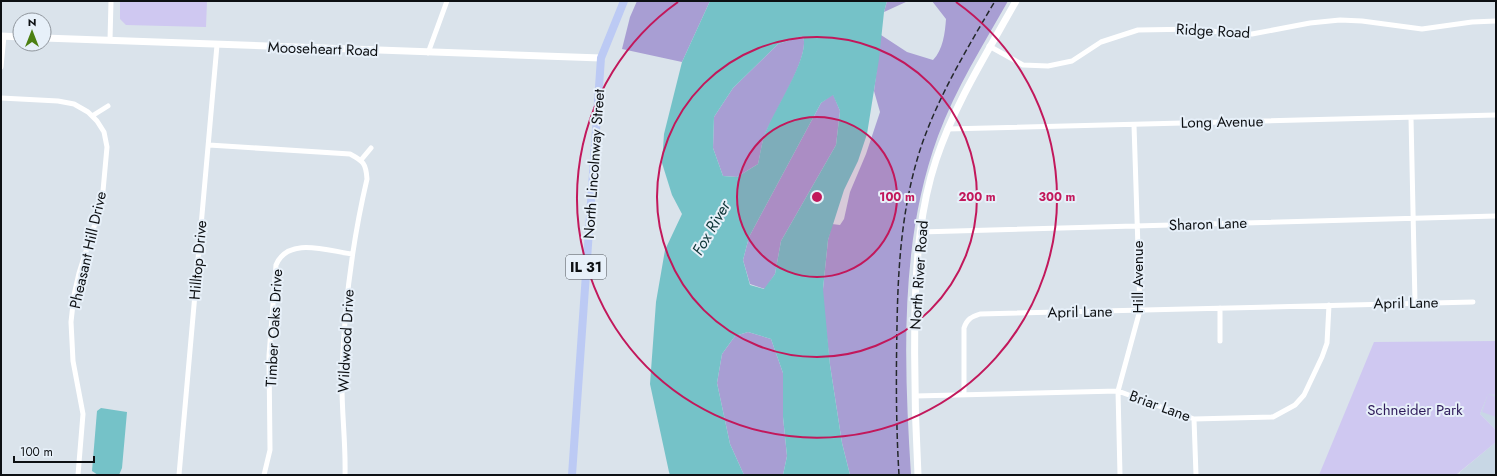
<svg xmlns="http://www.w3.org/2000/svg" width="1497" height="476" font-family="Jost,sans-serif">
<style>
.built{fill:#c8d7e5}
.green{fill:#cfc8f1}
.forest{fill:#a89ed3}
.water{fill:#75c2c8;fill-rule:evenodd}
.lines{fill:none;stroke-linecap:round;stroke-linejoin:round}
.minor{stroke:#fff;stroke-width:5}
.secondary{stroke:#fff;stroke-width:7}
.primary{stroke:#bccaf4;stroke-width:8}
.rail{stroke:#24282b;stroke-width:1.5;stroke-dasharray:6 3;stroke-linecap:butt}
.ring{fill:none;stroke:#c2185b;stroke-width:2}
.labels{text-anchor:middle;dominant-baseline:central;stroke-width:4;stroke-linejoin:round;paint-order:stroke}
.shield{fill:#e7f0f9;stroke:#4e5358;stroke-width:1}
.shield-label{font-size:14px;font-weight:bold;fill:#0d1013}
.street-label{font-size:15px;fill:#0d1013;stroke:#e7f0f9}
.park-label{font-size:15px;fill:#301d5c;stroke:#e7f0f9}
.water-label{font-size:16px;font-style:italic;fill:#0d3436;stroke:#e7f0f9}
.centre{fill:#c2185b;stroke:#e7f0f9;stroke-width:2}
.ring-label{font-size:12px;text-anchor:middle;font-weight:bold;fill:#c2185b;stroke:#e7f0f9;stroke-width:4;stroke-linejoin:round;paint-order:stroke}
</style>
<rect width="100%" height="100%" fill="#dae3eb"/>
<path class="built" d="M1488,393L1496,395V430L1480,414Z
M1496,442V474L1460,475V472Z"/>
<path class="green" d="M120,1H207L206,27L126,25L120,19Z
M1496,341V395L1488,394L1480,414L1496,430V442L1457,474L1319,475L1374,342Z
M1488,394L1496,397V417L1482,412Z"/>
<path class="forest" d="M637,1H710L682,62L622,49L630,17Z
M887,1H908L884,12Z
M932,1H1008C983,45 956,88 938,136C899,242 904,363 911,475H850L842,443L830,365L823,302V289L828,240L832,224L840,225L844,219L850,192L866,154L880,112L874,91L881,35L907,52L933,60C943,50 945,33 946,19Z
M803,36C811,57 772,114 764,137C761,146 760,156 758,164L737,177L723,176L713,148L714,117L733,88L778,44Z
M833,94L840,111L836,145L781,241L775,274L765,289L750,284L743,260L749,237L821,103Z
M748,332L771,339L783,373V417L787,456L783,475H744L730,444L717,383L722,354L735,336Z"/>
<path class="water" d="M710,1H887L884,12L879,59L867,134L858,161L844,190L828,240L823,289L830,365L842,443L850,475H783L787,456L783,417V373L771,339L748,332L735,336L722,354L717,383L730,444L744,475H670L669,472L650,384L656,302L665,250L682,214L672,195L662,163L664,134L682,62ZM803,36C811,57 771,114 764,137C761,146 760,155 758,164L737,177L723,176L713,148L714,117L733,88L778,44ZM833,95L840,111L836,145L781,241L775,274L764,289L750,285L743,260L749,237L821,103Z
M101,408L127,412L122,468L119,475H98L92,471L97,411Z"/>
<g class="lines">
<path class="minor" d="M110,40L111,1
M989,46L1023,65L1048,66L1072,61L1101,42L1138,30L1198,29L1219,32L1252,34L1310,23L1340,20L1362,21L1422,29L1472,22L1496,21
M428,53L447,1
M1,67L4,36
M1,98L58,101L74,104L88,112L97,121L104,132L107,147L102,202L79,273L74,295L71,322L73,361L83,414L78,475
M92,116L108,106
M1411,118L1415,303
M947,129L1496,115
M209,145L350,154C363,161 366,163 367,179C352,243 344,309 342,375C341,408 346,442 345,475
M361,160L371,148
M920,232L1496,216
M1220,308V341
M964,394V328C967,319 971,317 980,314L1473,302
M915,396L1118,391L1194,419L1273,417L1295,405L1304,395L1322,357L1327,343L1329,305
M1194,419L1196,475
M179,475L217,45
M264,475L270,450L269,356L276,265C288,236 328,251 352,254
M1120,475L1118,391L1140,310L1134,125"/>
<path class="secondary" d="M1,36L20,37
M44,38L601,58
M918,475C915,421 914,366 915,312C916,261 920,208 936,160C955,103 987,53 1016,1"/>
<path class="primary" d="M572,475L601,58L624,1"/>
<path class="rail" d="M899,475C896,426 896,376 897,326C898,264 902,203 922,144C940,93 968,47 995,1"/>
</g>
<circle cx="817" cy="197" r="80" fill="#c2185b" fill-opacity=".12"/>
<g class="ring">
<circle cx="817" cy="197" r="80"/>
<circle cx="817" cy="197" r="160"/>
<path d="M956 2A240 240 0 1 1 678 2"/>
</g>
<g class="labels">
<rect class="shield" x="566" y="255" width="40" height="24" rx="3"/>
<g class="shield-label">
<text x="586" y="267">IL 31</text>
</g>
<g class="street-label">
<text transform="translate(1213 31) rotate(3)">Ridge Road</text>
<text transform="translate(323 49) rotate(2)">Mooseheart Road</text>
<text transform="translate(1222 122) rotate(-1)">Long Avenue</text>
<text transform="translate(594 164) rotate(-86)">North Lincolnway Street</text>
<text transform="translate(1208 224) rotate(-2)">Sharon Lane</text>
<text transform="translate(88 250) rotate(-77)">Pheasant Hill Drive</text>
<text transform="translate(198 260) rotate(-85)">Hilltop Drive</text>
<text transform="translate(919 275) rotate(-86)">North River Road</text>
<text transform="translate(1138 277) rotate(-90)">Hill Avenue</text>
<text transform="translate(1406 303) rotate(-1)">April Lane</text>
<text transform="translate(1080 312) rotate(-1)">April Lane</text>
<text transform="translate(274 328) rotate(-87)">Timber Oaks Drive</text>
<text transform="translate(346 341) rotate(-87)">Wildwood Drive</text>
<text transform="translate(1160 406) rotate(20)">Briar Lane</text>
</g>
<g class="park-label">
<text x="1415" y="410">Schneider Park</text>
</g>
<g class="water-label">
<text transform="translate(711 228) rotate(-60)">Fox River</text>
</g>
</g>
<circle cx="817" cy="197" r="6" class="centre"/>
<g class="ring-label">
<text x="897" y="201">100 m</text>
<text x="977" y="201">200 m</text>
<text x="1057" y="201">300 m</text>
</g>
<rect width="1497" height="476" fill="none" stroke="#0d1013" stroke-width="4"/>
<g transform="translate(32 32)"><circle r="19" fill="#e7f0f9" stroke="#90969d"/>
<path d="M0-3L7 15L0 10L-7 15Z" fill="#4c8012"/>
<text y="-6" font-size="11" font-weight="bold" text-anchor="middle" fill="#0d1013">N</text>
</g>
<path d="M14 456v6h80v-6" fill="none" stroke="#0d1013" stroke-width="2"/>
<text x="20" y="456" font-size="12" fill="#0d1013" stroke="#e7f0f9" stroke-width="3" paint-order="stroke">100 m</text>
</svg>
